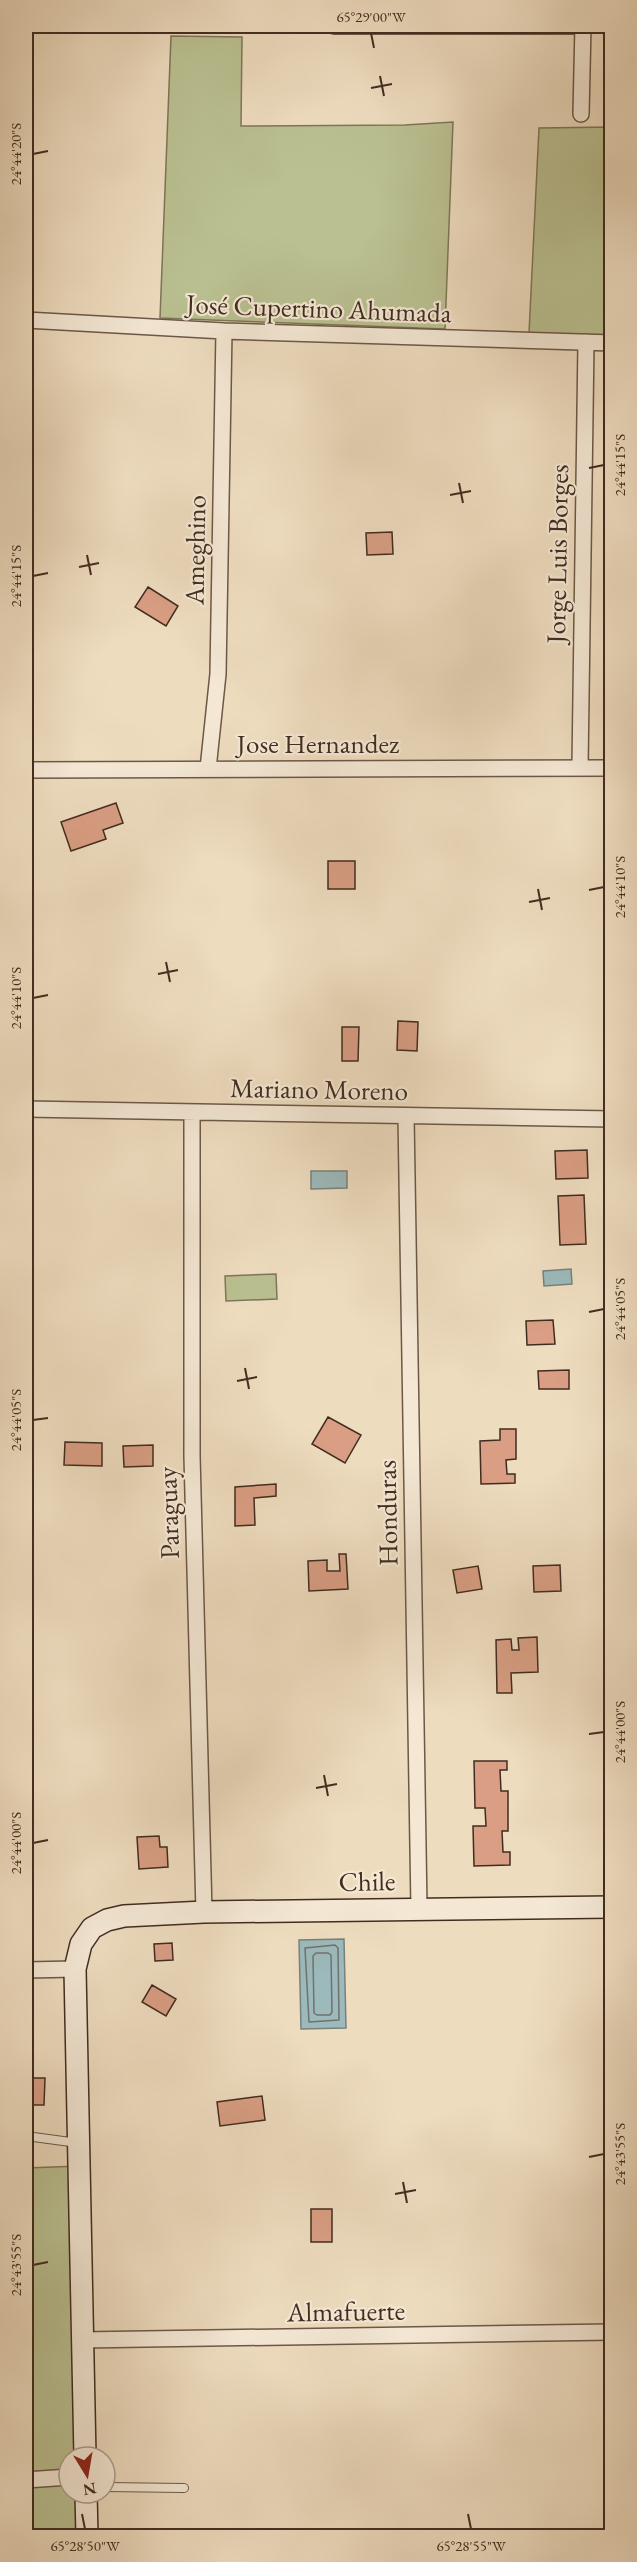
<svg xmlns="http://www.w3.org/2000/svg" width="637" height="2562" font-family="'EB Garamond',serif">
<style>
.green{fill:#bac091;stroke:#7e7658;stroke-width:1.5}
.water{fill:#9cb9bb;stroke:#78817d;stroke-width:1.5}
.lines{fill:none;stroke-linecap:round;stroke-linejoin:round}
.shore{stroke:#6f726d;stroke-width:1.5}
.building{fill:#d99e84;stroke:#422c1f;stroke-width:1.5}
.lane-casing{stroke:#6d5847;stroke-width:10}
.street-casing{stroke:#6d5847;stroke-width:18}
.secondary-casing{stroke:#422c1f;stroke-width:24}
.lane{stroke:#f4e8d5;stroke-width:8}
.street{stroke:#f4e8d5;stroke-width:15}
.secondary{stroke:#f4e8d5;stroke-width:21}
.ticks{fill:none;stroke:#422c1f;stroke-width:2}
.labels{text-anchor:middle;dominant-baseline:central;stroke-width:4.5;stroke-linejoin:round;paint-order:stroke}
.street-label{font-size:27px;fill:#422c1f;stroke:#f4e8d5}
.neatline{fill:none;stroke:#422c1f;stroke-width:2}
.ticks-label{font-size:15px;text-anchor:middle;fill:#422c1f}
</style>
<rect width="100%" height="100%" fill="#eedcbf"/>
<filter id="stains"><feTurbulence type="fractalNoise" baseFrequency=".00333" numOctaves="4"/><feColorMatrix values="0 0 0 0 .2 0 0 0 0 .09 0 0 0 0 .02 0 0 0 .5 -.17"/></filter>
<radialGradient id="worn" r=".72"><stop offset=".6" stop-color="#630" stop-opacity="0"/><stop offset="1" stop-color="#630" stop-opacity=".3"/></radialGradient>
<path class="green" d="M171,36L242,37L241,126L405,125L453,122L445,329L160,318Z
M611,127V337L529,333L539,128Z
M276,1274L277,1299L226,1301L225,1276Z
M80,2166L85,2457H69V2493H85L87,2536H26V2168Z"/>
<path class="water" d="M311,1171H347V1188L311,1189Z
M571,1269L572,1284L544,1286L543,1271Z
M344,1939L346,2028L301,2029L299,1940Z"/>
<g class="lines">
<path class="shore" d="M335,1945L338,1948L339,2020L309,2022L305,1948Z
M316,1953H328L331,1955L332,2012L330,2015H317L314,2013L313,1956Z"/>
</g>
<path class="building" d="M392,532L393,554L367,555L366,533Z
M148,587L178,606L166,626L135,607Z
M116,803L123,823L103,830L106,839L71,851L61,822Z
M328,861H355V889H328Z
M398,1021L418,1022L417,1051L397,1050Z
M342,1027H359L358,1061H342Z
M587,1150L588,1178L556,1179L555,1151Z
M584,1195L586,1244L560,1245L558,1196Z
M553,1320L555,1344L527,1345L526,1321Z
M569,1370V1389H539L538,1371Z
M328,1417L361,1435L345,1463L312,1444Z
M500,1429H516V1459L506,1460L507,1474H515V1483L481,1484L480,1441L500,1440Z
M65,1442L102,1443V1466L64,1465Z
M153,1445V1466L124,1467L123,1446Z
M276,1484V1496L254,1498L255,1525L235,1526V1487Z
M339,1554H346L348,1589L309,1591L308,1561L327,1560V1571H340Z
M560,1565L561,1591L534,1592L533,1566Z
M478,1566L482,1589L457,1593L453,1570Z
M537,1637L538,1672L511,1673L512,1693H497L496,1640L511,1639L512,1650H519L518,1638Z
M474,1761H507V1770H500L501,1791H508V1831H502L503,1852H510V1865L474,1866L473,1826H486L485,1808H475Z
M159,1836L160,1847H167L168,1867L139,1869L137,1837Z
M172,1943L173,1960L155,1961L154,1944Z
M152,1985L176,1999L166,2016L142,2002Z
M26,2078H45L44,2105H26Z
M262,2096L265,2120L220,2126L217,2102Z
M311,2209H332V2242H311Z"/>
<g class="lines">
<g class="lane-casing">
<path id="lane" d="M26,2136L78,2143
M105,2487L184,2488"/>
</g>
<g class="street-casing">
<path id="street" d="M334,26H583
M581,114L583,26
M26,320L224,331L612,343
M580,767L586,342
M208,769L218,674L224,331
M26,770L612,768
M26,1109L612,1119
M192,1112V1456L204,1912
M406,1116L419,1908
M26,1970L75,1969
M82,2340L612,2332
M26,2480L69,2477"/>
</g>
<g class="secondary-casing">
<path id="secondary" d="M85,2457L75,1969L81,1944L92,1928L107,1920L124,1916L204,1912L612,1907
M86,2493L87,2536"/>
</g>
<use href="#lane" class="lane"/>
<use href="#street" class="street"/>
<use href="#secondary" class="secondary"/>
</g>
<path class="ticks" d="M371,33L374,48M380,76L384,96M371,88L392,84M33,154L48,151M589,468L604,465M459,483L463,503M450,495L471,491M87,555L91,575M79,567L99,563M33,576L48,573M538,889L542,910M589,890L604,887M529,902L550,898M166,962L170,982M158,974L178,970M33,998L48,995M589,1312L604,1309M245,1368L249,1389M237,1381L257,1377M33,1420L48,1418M589,1734L604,1732M324,1775L328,1796M316,1788L337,1784M33,1843L48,1840M589,2157L604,2154M403,2182L407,2203M395,2194L416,2190M33,2265L48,2262M82,2514L85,2529M468,2514L471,2529"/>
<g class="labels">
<g class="street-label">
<text transform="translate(319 308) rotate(2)">José Cupertino Ahumada</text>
<text transform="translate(195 550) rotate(-89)">Ameghino</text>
<text transform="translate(557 554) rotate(-89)">Jorge Luis Borges</text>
<text x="318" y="743">Jose Hernandez</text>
<text transform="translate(319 1089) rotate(1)">Mariano Moreno</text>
<text transform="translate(168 1513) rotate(-92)">Paraguay</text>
<text transform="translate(387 1513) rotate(-91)">Honduras</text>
<text transform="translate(367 1881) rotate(-1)">Chile</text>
<text transform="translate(346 2311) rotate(-1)">Almafuerte</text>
</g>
</g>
<rect width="637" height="2562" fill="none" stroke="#eedcbf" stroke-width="66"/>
<g transform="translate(87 2475) rotate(169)"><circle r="28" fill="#f4e8d5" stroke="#ad9d8c" stroke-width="1.5"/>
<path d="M0-4.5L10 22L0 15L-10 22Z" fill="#8f2418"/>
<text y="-9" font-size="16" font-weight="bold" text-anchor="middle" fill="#422c1f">N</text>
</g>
<rect x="33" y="33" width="571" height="2496" class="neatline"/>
<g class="ticks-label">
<text x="371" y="22">65°29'00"W</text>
<text transform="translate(16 154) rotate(-90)" y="5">24°44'20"S</text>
<text transform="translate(620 465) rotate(-90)" y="5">24°44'15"S</text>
<text transform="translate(16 576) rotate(-90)" y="5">24°44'15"S</text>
<text transform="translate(620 887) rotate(-90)" y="5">24°44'10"S</text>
<text transform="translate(16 998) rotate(-90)" y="5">24°44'10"S</text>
<text transform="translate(620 1309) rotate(-90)" y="5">24°44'05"S</text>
<text transform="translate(16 1420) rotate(-90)" y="5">24°44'05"S</text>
<text transform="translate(620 1732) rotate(-90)" y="5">24°44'00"S</text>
<text transform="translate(16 1843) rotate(-90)" y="5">24°44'00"S</text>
<text transform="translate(620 2154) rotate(-90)" y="5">24°43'55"S</text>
<text transform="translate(16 2265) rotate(-90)" y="5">24°43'55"S</text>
<text x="85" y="2551">65°28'50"W</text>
<text x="471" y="2551">65°28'55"W</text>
</g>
<rect width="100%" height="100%" filter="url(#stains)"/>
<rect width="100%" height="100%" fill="url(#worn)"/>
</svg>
